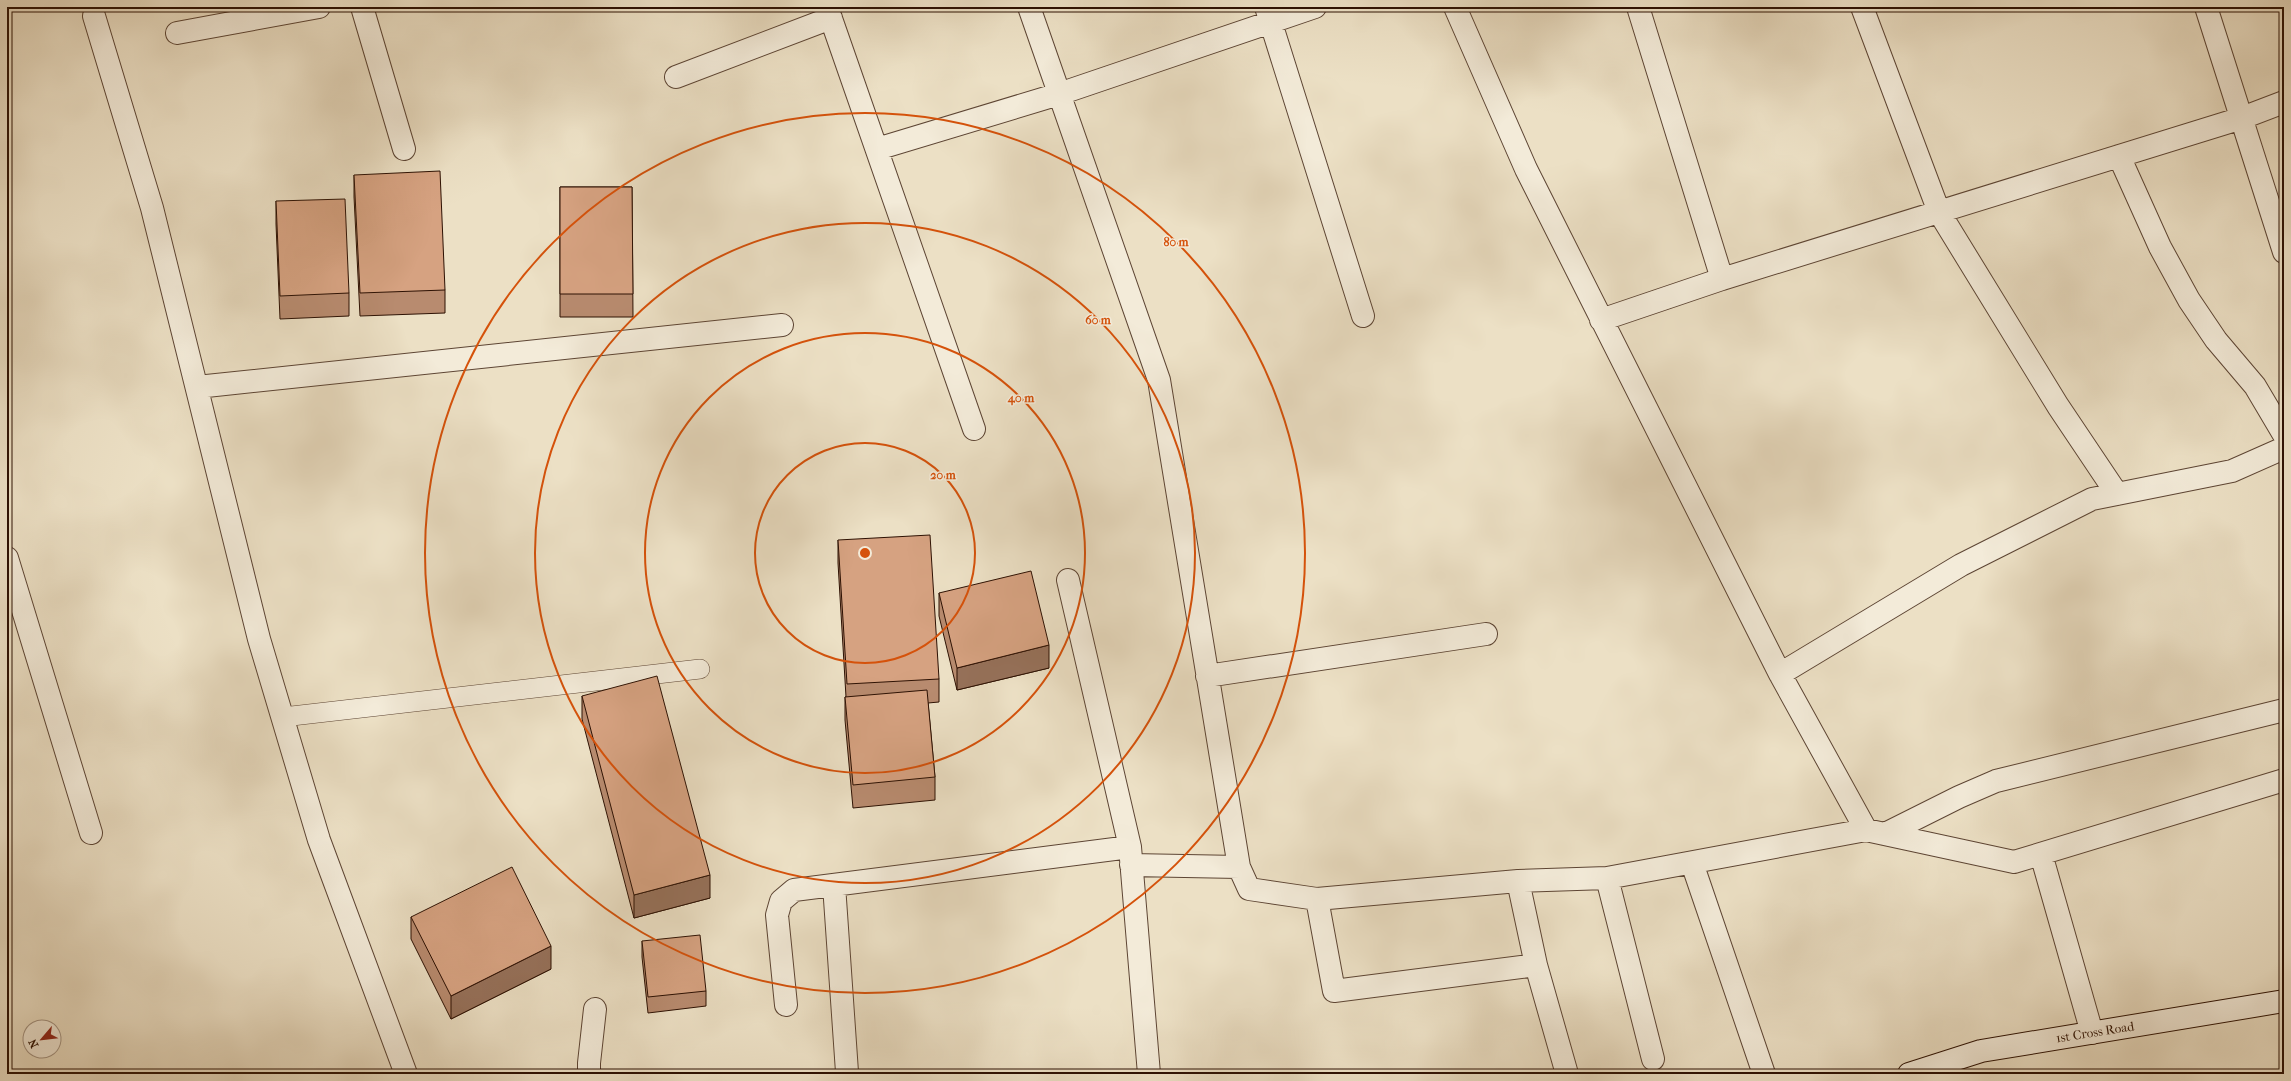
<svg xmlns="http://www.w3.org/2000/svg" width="2291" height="1081" font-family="'IM FELL French Canon',serif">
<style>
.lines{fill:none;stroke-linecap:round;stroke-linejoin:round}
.lane-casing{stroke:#5d4534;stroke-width:20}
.street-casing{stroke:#5d4534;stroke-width:24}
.secondary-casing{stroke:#2d1103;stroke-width:24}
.lane{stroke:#f3ebd9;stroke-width:19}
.street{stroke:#f3ebd9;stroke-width:22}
.secondary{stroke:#f3ebd9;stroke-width:22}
.wall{fill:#b88b6f;stroke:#2d1103}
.shaded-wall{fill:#96715a;stroke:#2d1103}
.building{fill:#d6a281;stroke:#2d1103}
.ring{fill:none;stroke:#d5520b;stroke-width:2}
.labels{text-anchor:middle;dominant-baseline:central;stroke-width:3;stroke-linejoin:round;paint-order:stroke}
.street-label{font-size:13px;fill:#2d1103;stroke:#f3ebd9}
.centre{fill:#d5520b;stroke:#f3ebd9;stroke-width:2}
.ring-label{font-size:12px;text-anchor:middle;font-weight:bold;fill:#d5520b;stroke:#f3ebd9;stroke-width:3;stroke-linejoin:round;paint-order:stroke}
</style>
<rect width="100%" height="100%" fill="#ece0c5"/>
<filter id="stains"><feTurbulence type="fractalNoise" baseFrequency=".005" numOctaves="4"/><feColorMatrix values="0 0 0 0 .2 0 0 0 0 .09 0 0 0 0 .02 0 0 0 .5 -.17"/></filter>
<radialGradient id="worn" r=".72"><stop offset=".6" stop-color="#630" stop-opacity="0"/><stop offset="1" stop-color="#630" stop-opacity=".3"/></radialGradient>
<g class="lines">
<g class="lane-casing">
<path id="lane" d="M283,717L700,669"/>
</g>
<g class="street-casing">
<path id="street" d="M362,7L404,149
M827,7L974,429
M1029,7L1159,380L1239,867L1249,889L1317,899L1518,881L1607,878L1866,830L2014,862L2284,780
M1266,7L1363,316
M1455,7L1526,169L1780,674L1866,830
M1862,7L1939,212L2058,406L2117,494
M2206,7L2284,252
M94,16L152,208L259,639L319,840L406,1074
M177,33L319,7
M676,77L831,18
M877,149L1059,94L1315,7
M2119,156L2160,247L2189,300L2216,340L2255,386L2284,435
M1722,279L2242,118L2284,102
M1601,320L1722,279L1638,7
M197,387L782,325
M7,558L91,833
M1068,580L1130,847L1149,1074
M1780,674L1961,565L2092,499L2232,471L2284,448
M1207,676L1486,634
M1885,834L1959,797L1996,781L2284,710
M2041,854L2092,1033
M1692,863L1764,1074
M1131,865L1239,867
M1607,878L1653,1059
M1518,881L1536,965L1567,1074
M834,885L847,1072
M1317,899L1334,991L1536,965
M786,1005L777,915L781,901L794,890L1130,847
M589,1074V1063L595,1009"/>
</g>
<g class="secondary-casing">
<path id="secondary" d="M1909,1074L1981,1051L2284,1001"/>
</g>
<use href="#lane" class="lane"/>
<use href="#street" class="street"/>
<use href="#secondary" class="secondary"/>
</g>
<path class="wall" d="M354,175L445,290V313L360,316L354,197Z
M560,187H632L633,317H560Z
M276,201L349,293V316L280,319L276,224Z
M838,540L939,679V702L928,703L935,777V800L853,808L845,720V697H846L838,563Z
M939,593L1049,668L957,690L939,616Z
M582,696L710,898L634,918L582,719Z
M411,917L551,969L451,1019L411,939Z
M642,941L706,991V1006L648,1013L642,957Z"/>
<path class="shaded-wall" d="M1049,645V668L957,690V668Z
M710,875V898L634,918V895Z
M551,946V969L451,1019V996Z"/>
<path class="building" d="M440,171L445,290L360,293L354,175Z
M560,187H632L633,294H560Z
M345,199L349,293L280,296L276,201Z
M930,535L939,679L847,684L838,540Z
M1031,571L1049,645L957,668L939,593Z
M657,676L710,875L634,895L582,696Z
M927,690L935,777L853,785L845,697Z
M512,867L551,946L451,996L411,917Z
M700,935L706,991L648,997L642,941Z"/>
<g class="ring">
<circle cx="865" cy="553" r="110"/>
<circle cx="865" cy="553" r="220"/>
<circle cx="865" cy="553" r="330"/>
<circle cx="865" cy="553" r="440"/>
</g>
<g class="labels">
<g class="street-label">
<text transform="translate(2095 1032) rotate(-9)">1st Cross Road</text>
</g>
</g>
<circle cx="865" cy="553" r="6" class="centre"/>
<g class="ring-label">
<text x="1176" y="246">80 m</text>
<text x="1098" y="324">60 m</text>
<text x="1021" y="402">40 m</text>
<text x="943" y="479">20 m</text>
</g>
<rect width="2291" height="1081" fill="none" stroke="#ece0c5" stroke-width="24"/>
<rect x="8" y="8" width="2275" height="1065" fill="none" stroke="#2d1103" stroke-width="2"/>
<rect x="12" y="12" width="2267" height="1057" fill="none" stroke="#2d1103"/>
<g transform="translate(42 1039) rotate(242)"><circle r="19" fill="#f3ebd9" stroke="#a49483"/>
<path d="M0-3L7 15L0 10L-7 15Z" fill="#8f2418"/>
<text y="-6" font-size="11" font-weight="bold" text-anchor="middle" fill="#2d1103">N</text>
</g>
<rect width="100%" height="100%" filter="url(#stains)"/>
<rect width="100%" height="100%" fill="url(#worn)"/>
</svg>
